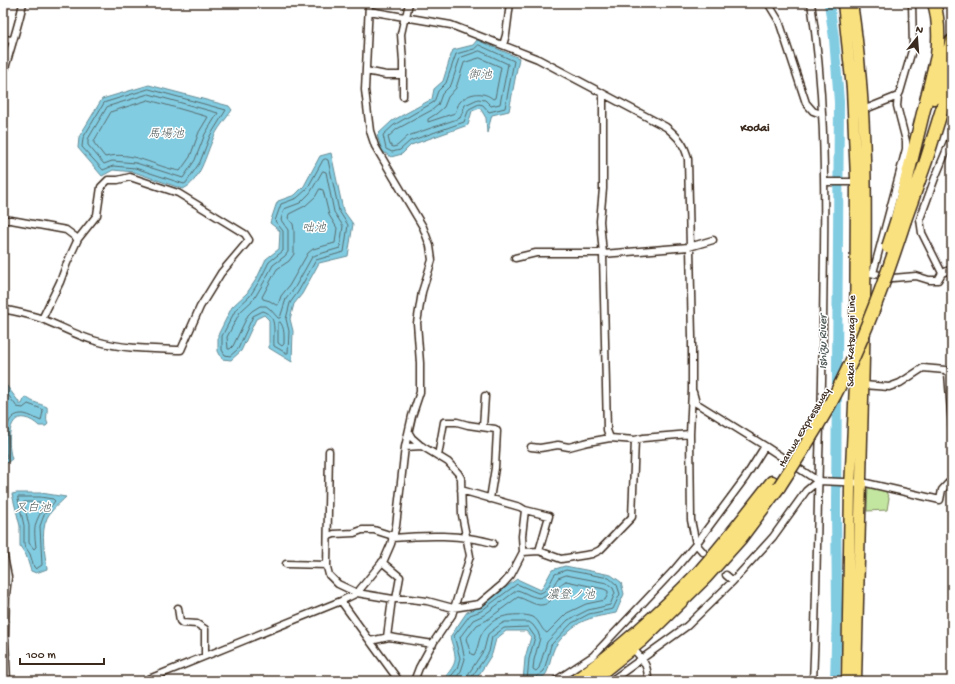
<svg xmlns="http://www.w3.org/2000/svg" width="955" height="684" font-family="'Gochi Hand','Klee One',sans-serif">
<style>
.green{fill:#c2e6a0;stroke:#7e885f}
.water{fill:#82cce2;stroke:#668b94}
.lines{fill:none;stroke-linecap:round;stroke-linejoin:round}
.shore{stroke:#576b6c;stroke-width:1}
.river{stroke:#82cce2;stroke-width:10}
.street-casing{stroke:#3b2a1e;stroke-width:9}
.primary-casing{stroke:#3b2a1e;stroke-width:13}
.highway-casing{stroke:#3b2a1e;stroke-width:15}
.street{stroke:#fff;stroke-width:6}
.primary{stroke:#fae180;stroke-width:10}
.highway{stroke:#fae180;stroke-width:12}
.highway-bridge-casing{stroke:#3b2a1e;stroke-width:15;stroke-linecap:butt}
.highway-bridge{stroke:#fae180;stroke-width:12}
.labels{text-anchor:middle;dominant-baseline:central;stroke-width:3;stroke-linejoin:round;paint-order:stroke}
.street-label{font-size:11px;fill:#3b2a1e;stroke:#fff}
.water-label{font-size:12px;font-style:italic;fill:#505b59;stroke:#fff}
.neighbourhood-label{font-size:12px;font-weight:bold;fill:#3b2a1e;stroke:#fff}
</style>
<rect width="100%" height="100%" fill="#fff"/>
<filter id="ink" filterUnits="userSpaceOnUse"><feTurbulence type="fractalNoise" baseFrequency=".025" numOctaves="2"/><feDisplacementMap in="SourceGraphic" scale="8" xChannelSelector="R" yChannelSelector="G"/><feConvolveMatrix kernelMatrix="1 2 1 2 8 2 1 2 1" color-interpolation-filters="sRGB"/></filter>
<g filter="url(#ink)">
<path class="green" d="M868,486L885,490L889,498L887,510L867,511Z"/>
<path class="water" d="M477,40L519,58L509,111L492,115L487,133L486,118L480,108L472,111L468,125L411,145L402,154L391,157L382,151L377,135L392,121L432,99L434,89L443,81L451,55L453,50L473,45Z
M149,85L229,106L232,110C226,119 217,129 213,139C206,154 200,182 183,189L134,172L113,170L102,176L78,148L79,137L102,99Z
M331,153L343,210L353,224L348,256L319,263L302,294L294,304L290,319L293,331L292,362L269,348V320L264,315L256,319L241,351L231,360L222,359L218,351V335L232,307L247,293L257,278L266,259L279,249L280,231L270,223L276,205L278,201L295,195L304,186L320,156Z
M3,381L19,402V404H22L25,397C28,398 31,401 34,402C39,404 43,405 47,407C48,413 45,419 48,424L46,426H39C35,422 30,419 25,418C6,414 8,448 12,459L4,465L3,464Z
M17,493H41L66,497C60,503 51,510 47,518C40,533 45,553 47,569L36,573L31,571L26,555L20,546V526L12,494Z
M565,566L611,575L621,582L624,594L616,613C602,616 587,617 575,626C570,629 556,643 554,649C545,671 553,681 523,681L525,658L531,637L526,631H506L496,639L492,654L475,681H442C459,660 457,661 450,637L467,612L478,608L517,579L541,590L552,570Z"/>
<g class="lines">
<path class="shore" d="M479,45L514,61L505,108L489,112L483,105L479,104L469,109L464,122L410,141L400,150L392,152L386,149L383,135L394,125L434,102L438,91L446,83L456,54L474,49Z
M480,51L508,64L500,104L491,106L485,100L478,99L465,105L460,118L408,136L397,146L393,147L390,145L388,137L397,129L432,110L438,105L442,94L451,85L460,58Z
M480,58L501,67L495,98L493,99C484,91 469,92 460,102C457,105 457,110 455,113L428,122V119L436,114L444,107L448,97L456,88L464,63Z
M149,89L226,110L210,136L200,162L186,183L184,184L135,168L113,166L103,170L82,147L83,138L104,103Z
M149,94L218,113L205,134L195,160L183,178L136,163L112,161L104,164L88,145V139L107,107Z
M149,100L208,117L199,132L190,157L180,171C155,167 132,150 105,157L94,143V141L111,112Z
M326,159L328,160L339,211L348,225L344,252L316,260L298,292L290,303L286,319L289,331L288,353H286L274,346C273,334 278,315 263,311L253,316L238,349L230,356L225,355L222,350V336L236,309L250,296L260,280L269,262L283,251V231L275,221L281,204L297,198L307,189L323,160Z
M323,171L326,172L334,212L343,226L340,248L316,255L312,257L294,289L286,299L280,318H278L270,309L266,306H260L252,311L248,315L233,346L230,349H228L227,337L240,312L254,299L264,282L273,265L285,256L288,252V230L281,220L284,209L300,203L310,193Z
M320,189L323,190L329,215L337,228L335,243L313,249L308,253L289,286L281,296L278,305H276L270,301L263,299L262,297L277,269L289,261L294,254V230L293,224L288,218L289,214L305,206L315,197Z
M280,322C285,328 284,336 284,344L282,346L278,343V324Z
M3,388L17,407L23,408L28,404L42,409L43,411L41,421C36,419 30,415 24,414C8,413 7,427 6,439C6,445 5,451 7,457L3,461
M18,497H40L53,499L55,501L44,515L40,526L42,565L36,569L34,567L30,554L24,545V526Z
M24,502H40L45,504C35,524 33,524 36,547L34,549L29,543V526Z
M566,581L604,589L608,591V594L605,600L586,604L567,613L547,633C541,630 540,621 533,617C526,614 510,614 502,617C496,618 486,626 483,632C478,639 479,647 474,655L471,654L466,639L477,625L487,620L518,597C525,599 532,604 539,605C556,606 554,585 566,581Z
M447,681L457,669L460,658L454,636L470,615L481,611L517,584L538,593C547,594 551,580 555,574L566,570L609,578L617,585L620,594L613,609L589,614L572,623L551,645L544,671L536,677L535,681
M454,681L461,671L465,659L460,637L473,620L484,615L517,590C521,591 525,593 529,595C548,603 549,592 558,578L566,575L607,583L613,588L615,593L610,605L588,610L568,620L547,642L539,668L536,671L533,669L534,660L540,638L538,632L533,625L529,622H505L501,624L488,634L484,650L469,673L466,681
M471,681L473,675L489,652L492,637L504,628L528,627L535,637L529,659L527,681"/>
<path class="river" d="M829,3L834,38L839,102L836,508L837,610L835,681"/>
<g class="street-casing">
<path id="street" d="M768,3L779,21L806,103L813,111L821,114
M811,3C824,85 825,169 824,252C823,306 823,361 821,416
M369,11L451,25L469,32L538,59L666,127C677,136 685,144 688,159L692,337V390L690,434L691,520L696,544L703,552
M406,17L409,3
M3,39L13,40
M503,45L506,35L510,3
M366,71L386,75H403
M3,76C9,52 18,28 23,3
M603,95V189L600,221L603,254L607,430L610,438
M403,96V62L401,34L405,16
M863,110L898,96L900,92L913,47L912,3
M824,182H859
M3,220H11L66,230L78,239
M603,254L689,247L713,240
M515,258L536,253H603
M866,272L893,278L916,276L929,280H938L942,273L922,233L920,219L935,178L952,137
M873,273L906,149V141L897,106L898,96
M942,273L952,269
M3,309C16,312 29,314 42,319C60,326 77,336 96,341C123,349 152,349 181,350L200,307L221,273L249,240L245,234L178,193L130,177L118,180H108L101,187L97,215L78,239L67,263L60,282L42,319
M863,385L889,387L900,383L923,368L945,370L948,373L952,426
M693,392L696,403L765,446L818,481L866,483L940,500L942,490L952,479
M483,427L485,396
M409,433L412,438L420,445L448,462L458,473L461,478L462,515L470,556L452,615L431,646L419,668L414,681
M405,447L422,446
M531,447L540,448L558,445L569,447L588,442L610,438L635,440L643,438L690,434
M329,451L327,567L329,575L338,584L357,593L393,599H410L427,601L453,608L479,604L503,584L511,575L523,552L522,536L525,510L520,507L461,490
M438,456L444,422H457L468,425L495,429L497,431L495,468L490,499
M525,510L549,516L539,551
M329,536L334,534L354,533L362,530H374L393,536
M392,538C426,535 461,534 493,543
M3,551L8,577L6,595L5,638L7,681
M523,552L539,551L561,559L592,554L600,550L632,517L635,440
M382,562L400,577L396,599
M286,564L327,565
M726,575L733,581
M341,601L399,681
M178,608L180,621L182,623L197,624L205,629V656
M387,637L392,599
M370,641L389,637L433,644
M636,652C645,662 648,667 648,681
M144,681L341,601L357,593L384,560L391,544L396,526L405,447L412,416L420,392V363L417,323L422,292L432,260L430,246L423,227L375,146L370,131L365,90L369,3
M555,681L593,656L675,569L696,544L745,478L765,446
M611,681L687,626L733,581L773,537L806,491L818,481
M813,681C817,596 817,512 820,427"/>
</g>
<g class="primary-casing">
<path id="primary" d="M843,3L852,89L856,178L855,384L850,488L847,681
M852,3C870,120 866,239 864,357C861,465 858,573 856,681"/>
</g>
<g class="highway-casing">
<path id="highway" d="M934,98L952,41
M897,219L937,56C939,38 939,20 934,3
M905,220L926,161L952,77
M575,681C620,649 661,612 699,572C725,543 748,512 772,482
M591,681L642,640L705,578L740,539L779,487"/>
</g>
<use href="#street" class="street"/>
<use href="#primary" class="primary"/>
<use href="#highway" class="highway"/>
<g class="highway-bridge-casing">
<path id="highway-bridge" d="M888,247L897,219
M779,487C800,454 823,420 840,385C867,332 887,276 905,220"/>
</g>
<use href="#highway-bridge" class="highway-bridge"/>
</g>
</g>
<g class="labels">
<g class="street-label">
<text transform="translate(852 341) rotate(-89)">Sakai Katsuragi Line</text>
<text transform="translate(805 428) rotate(-59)">Hanwa Expressway</text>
</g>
<g class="water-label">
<text x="480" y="76">御池</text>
<text x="166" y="135">馬場池</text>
<text x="314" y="229">咄池</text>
<text transform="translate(824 342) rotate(-90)">Ishizu River</text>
<text x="33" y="509">又白池</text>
<text x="571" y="596">濃登ノ池</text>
</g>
<g class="neighbourhood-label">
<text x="755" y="129">Kodai</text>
</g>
</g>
<rect width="955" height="684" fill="none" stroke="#fff" stroke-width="16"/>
<rect x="8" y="8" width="939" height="668" fill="none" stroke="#3b2a1e" stroke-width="1.5" filter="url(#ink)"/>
<g transform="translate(917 38) rotate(17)" stroke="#ffffff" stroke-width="3" paint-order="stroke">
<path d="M0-3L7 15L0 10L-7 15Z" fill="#3b2a1e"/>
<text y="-6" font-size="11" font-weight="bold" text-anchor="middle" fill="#3b2a1e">N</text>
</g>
<path d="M20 658v6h84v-6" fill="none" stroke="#3b2a1e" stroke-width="2"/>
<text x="26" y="658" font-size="12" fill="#3b2a1e" stroke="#ffffff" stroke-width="3" paint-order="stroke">100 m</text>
</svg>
